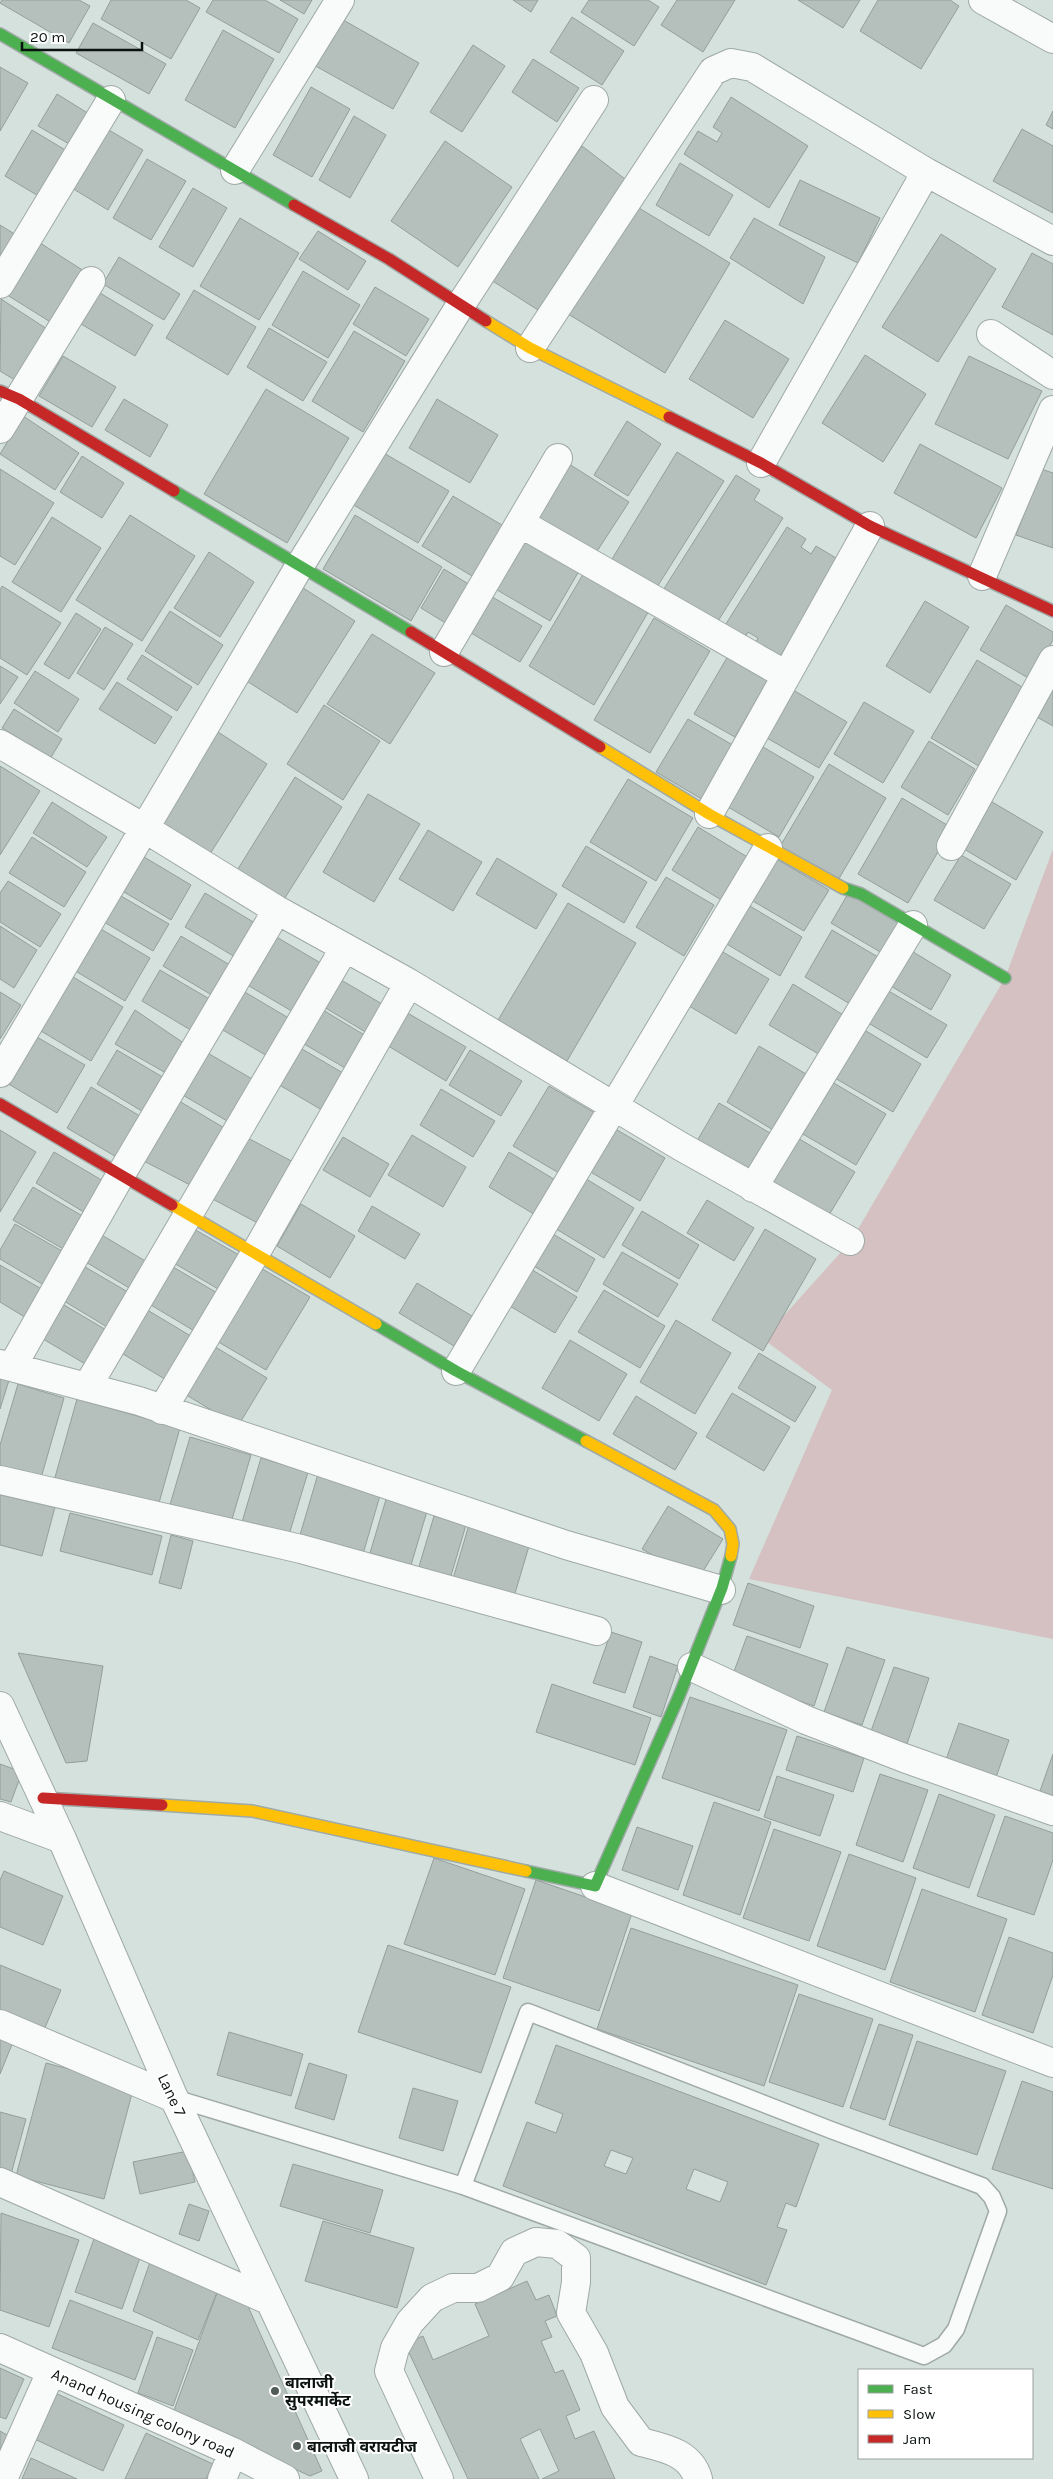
<svg xmlns="http://www.w3.org/2000/svg" width="1053" height="2479" font-family="Karla,'Noto Sans Devanagari',sans-serif">
<style>
.green{fill:#d5c1c1}
.building{fill:#b5bfbc;stroke:#949e9b;fill-rule:evenodd}
.lines{fill:none;stroke-linecap:round;stroke-linejoin:round}
.lane-casing{stroke:#9fa9a6;stroke-width:19}
.street-casing{stroke:#9fa9a6;stroke-width:30}
.fast-casing{stroke:#9fa9a6;stroke-width:14}
.slow-casing{stroke:#9fa9a6;stroke-width:14}
.jam-casing{stroke:#9fa9a6;stroke-width:14}
.lane{stroke:#f9fafa;stroke-width:16}
.street{stroke:#f9fafa;stroke-width:28}
.fast{stroke:#4caf50;stroke-width:11}
.slow{stroke:#ffc107;stroke-width:11}
.jam{stroke:#c62828;stroke-width:11}
.poi-dot{fill:#515b58;stroke:#fff;stroke-width:2}
.labels{text-anchor:middle;dominant-baseline:central;stroke-width:4;stroke-linejoin:round;paint-order:stroke}
.street-label{font-size:16px;fill:#0b1311;stroke:#fff}
.poi-label{font-size:16px;font-weight:bold;fill:#0b1311;stroke:#fff;text-anchor:start}
</style>
<rect width="100%" height="100%" fill="#d4e1dd"/>
<path class="green" d="M1053,849V1639L749,1579L832,1390L763,1339L851,1241L1005,978Z"/>
<path class="building" d="M2,0H79L90,6L69,43L0,3Z
M111,0H186L200,8L171,59L101,19Z
M213,0H265L298,19L279,53L206,12Z
M280,0H312L304,14Z
M513,0H538L531,12Z
M589,0H648L659,7L634,46L581,12Z
M677,0H735L703,52L661,25Z
M798,0H860L843,28Z
M878,0H950L959,6L921,69L860,31Z
M338,17L419,63L393,109L312,64Z
M572,17L624,51L602,85L550,52Z
M93,23L166,64L149,94L76,53Z
M223,30L274,59L235,128L185,100Z
M473,45L505,66L462,132L430,112Z
M533,59L579,88L557,122L512,92Z
M0,67L28,83L0,131Z
M311,87L350,109L312,177L273,155Z
M57,94L94,117L76,148L38,126Z
M731,97L808,146L769,208L684,154L698,131L717,142L722,133L713,127Z
M1053,111V129L1046,125Z
M354,116L386,135L350,198L319,180Z
M102,126L143,150L108,210L67,185Z
M1022,129L1053,146V213L993,181Z
M32,130L72,154L45,200L5,176Z
M445,141L512,187L458,267L391,221Z
M582,146L625,179L538,310L491,280Z
M147,159L186,181L151,240L113,218Z
M680,163L733,195L709,236L656,205Z
M800,180L880,218L858,263L779,225Z
M193,188L227,208L193,267L159,247Z
M634,205L730,263L665,373L568,314Z
M240,218L299,253L259,320L200,286Z
M754,218L825,257L803,304L730,258Z
M0,225L21,238L0,270Z
M318,231L366,261L348,290L299,259Z
M941,234L996,269L938,362L882,327Z
M37,241L84,271L52,323L4,293Z
M1032,253L1053,264V335L1002,307Z
M119,257L180,294L164,320L103,284Z
M303,271L360,305L328,358L272,325Z
M375,287L429,319L406,356L353,324Z
M95,290L153,325L135,356L76,321Z
M194,290L256,327L228,375L166,338Z
M1,299L50,331L18,382L0,371Z
M725,320L789,359L753,418L689,379Z
M269,328L327,362L303,401L247,367Z
M354,331L405,361L363,432L312,401Z
M865,355L926,394L883,462L822,423Z
M63,356L116,387L92,427L39,396Z
M969,356L1042,391L1008,459L935,424Z
M266,389L349,438L287,543L204,494Z
M124,399L168,425L150,457L105,430Z
M437,399L498,435L470,483L409,448Z
M23,416L79,453L55,490L0,454Z
M627,421L661,444L628,496L594,475Z
M920,444L1002,488L976,538L894,493Z
M382,452L449,491L418,543L352,504Z
M677,452L724,481L657,587L612,559Z
M82,456L124,483L102,518L60,492Z
M569,464L629,502L592,559L534,521Z
M0,469L54,503L15,565L0,556Z
M1041,469L1053,473V548L1016,535Z
M736,475L760,490L754,500L783,518L713,629L660,595Z
M453,496L512,531L482,582L422,546Z
M130,515L195,556L142,641L76,600Z
M355,515L442,567L411,621L323,569Z
M52,517L101,548L61,612L12,582Z
M787,527L806,539L801,547L811,554L816,546L841,561L777,661L754,646L758,638L748,632L744,639L724,627Z
M516,534L579,571L550,621L487,584Z
M209,552L254,582L220,637L174,608Z
M444,569L475,588L452,627L421,608Z
M585,571L650,609L594,705L529,666Z
M2,586L61,623L27,675L0,658V590Z
M300,586L355,621L297,713L242,678Z
M482,591L542,626L520,662L461,627Z
M925,601L969,627L930,693L886,666Z
M1006,605L1053,632V640L1030,679L980,650Z
M170,611L223,645L198,685L145,651Z
M76,613L101,629L69,679L44,664Z
M654,618L710,651L650,753L594,720Z
M105,627L133,644L104,690L77,673Z
M372,634L435,673L390,744L327,704Z
M142,655L192,687L177,711L127,679Z
M728,656L768,680L735,737L694,714Z
M977,660L1027,690L982,768L931,738Z
M0,666L18,677L0,704Z
M35,671L79,699L58,732L14,703Z
M117,682L172,717L155,744L99,709Z
M1053,684V726L1035,716Z
M788,687L847,722L819,768L760,734Z
M864,702L914,731L883,783L834,754Z
M324,705L380,741L343,800L287,764Z
M14,709L62,739L50,759L2,728Z
M688,719L736,747L705,801L656,772Z
M215,730L267,764L208,857L156,823Z
M929,741L975,769L948,815L901,787Z
M758,744L814,777L779,837L723,804Z
M829,764L886,798L837,882L779,848Z
M0,766L40,791L0,855Z
M295,777L342,807L283,901L236,872Z
M628,779L693,818L656,881L590,842Z
M368,794L420,824L374,902L323,872Z
M902,798L952,828L908,903L858,874Z
M987,799L1043,832L1016,880L959,846Z
M52,802L107,837L87,867L33,833Z
M698,827L749,858L723,901L672,870Z
M428,830L482,862L453,911L399,879Z
M32,837L86,872L64,907L9,873Z
M586,846L647,882L624,923L562,886Z
M139,854L191,885L171,920L119,889Z
M770,855L829,890L804,931L746,897Z
M961,855L1011,884L984,929L934,900Z
M497,858L557,894L536,929L476,894Z
M666,877L714,905L684,956L636,927Z
M8,881L61,914L40,947L0,922V893Z
M114,892L169,924L153,951L99,919Z
M849,892L900,922L882,953L831,923Z
M205,893L260,926L240,960L185,927Z
M743,902L802,937L780,976L720,940Z
M568,903L636,943L567,1061L498,1020Z
M94,925L150,958L125,1001L69,967Z
M0,926L37,950L14,988L0,979Z
M832,930L878,957L850,1004L805,977Z
M273,935L324,965L295,1013L244,983Z
M181,936L240,971L222,1001L163,966Z
M711,945L769,979L736,1034L679,1000Z
M905,947L951,975L931,1010L884,982Z
M160,970L218,1004L199,1035L142,1001Z
M68,974L123,1007L91,1061L36,1028Z
M336,977L389,1008L372,1036L319,1004Z
M793,984L845,1016L822,1056L769,1025Z
M880,986L947,1025L927,1058L860,1018Z
M238,988L297,1023L274,1060L216,1026Z
M0,992L21,1005L0,1039Z
M318,1007L371,1039L352,1072L299,1041Z
M135,1010L191,1048L173,1077L115,1044Z
M404,1011L466,1047L446,1081L385,1044Z
M856,1025L921,1064L893,1112L828,1074Z
M30,1033L85,1065L57,1113L2,1080Z
M297,1046L348,1076L327,1113L276,1083Z
M759,1046L811,1077L778,1133L727,1102Z
M117,1050L171,1082L150,1116L97,1084Z
M470,1050L522,1081L501,1116L449,1085Z
M206,1052L259,1083L234,1125L181,1094Z
M827,1079L886,1114L856,1165L796,1130Z
M549,1086L600,1116L564,1176L513,1146Z
M91,1087L150,1122L125,1162L67,1128Z
M441,1089L495,1121L473,1157L420,1125Z
M174,1098L231,1132L192,1186L138,1158Z
M719,1103L775,1136L753,1174L697,1141Z
M607,1124L665,1158L640,1201L582,1167Z
M0,1130L36,1152L0,1212Z
M242,1135L299,1165L265,1227L209,1197Z
M412,1135L466,1167L443,1207L388,1175Z
M343,1137L389,1164L370,1197L323,1170Z
M796,1137L855,1172L829,1215L770,1180Z
M54,1152L105,1182L87,1214L36,1183Z
M509,1152L557,1181L537,1216L489,1187Z
M578,1174L634,1208L604,1258L548,1224Z
M33,1187L91,1221L72,1254L13,1220Z
M707,1200L754,1228L734,1261L687,1233Z
M301,1204L355,1236L330,1278L277,1246Z
M372,1206L420,1234L405,1259L358,1231Z
M642,1211L699,1245L679,1279L622,1245Z
M15,1224L69,1255L49,1288L0,1259V1250Z
M187,1225L246,1259L225,1293L167,1259Z
M765,1229L816,1259L763,1351L712,1320Z
M95,1231L147,1262L131,1289L79,1258Z
M548,1231L595,1259L577,1292L529,1263Z
M622,1252L678,1284L658,1317L603,1284Z
M80,1264L133,1295L112,1330L59,1298Z
M168,1264L224,1297L201,1335L146,1302Z
M254,1264L310,1297L266,1370L210,1337Z
M0,1265L45,1291L28,1319L0,1302Z
M524,1265L577,1297L555,1333L503,1302Z
M417,1283L472,1316L454,1346L399,1313Z
M604,1290L665,1326L640,1368L578,1332Z
M59,1302L113,1334L92,1368L38,1336Z
M144,1308L194,1338L168,1381L118,1351Z
M676,1320L731,1353L695,1414L640,1382Z
M570,1340L627,1374L599,1421L542,1388Z
M207,1342L267,1378L238,1426L178,1390Z
M759,1353L816,1387L795,1422L738,1388Z
M0,1371L11,1374L0,1409Z
M18,1384L64,1398L39,1485L0,1474V1445Z
M732,1393L790,1427L764,1471L706,1437Z
M636,1396L697,1433L675,1470L613,1434Z
M77,1399L180,1428L157,1510L54,1481Z
M190,1437L251,1455L230,1526L169,1508Z
M261,1458L308,1472L289,1535L242,1522Z
M318,1474L381,1492L363,1554L300,1535Z
M0,1493L55,1507L42,1556L0,1545Z
M387,1496L428,1508L411,1565L370,1553Z
M668,1506L723,1539L697,1581L642,1549Z
M70,1513L162,1536L152,1575L60,1551Z
M434,1516L466,1525L450,1579L418,1570Z
M471,1518L532,1536L513,1600L452,1582Z
M171,1535L193,1541L181,1589L159,1583Z
M748,1583L814,1606L800,1648L733,1625Z
M611,1632L642,1642L625,1693L593,1683Z
M747,1636L828,1664L814,1706L732,1677Z
M847,1647L885,1660L862,1725L824,1712Z
M18,1653L103,1666L87,1761L66,1763Z
M650,1656L678,1666L661,1717L633,1707Z
M894,1667L929,1678L906,1747L870,1734Z
M552,1684L651,1718L635,1765L536,1732Z
M690,1697L787,1730L759,1811L662,1778Z
M959,1723L1009,1740L993,1786L943,1768Z
M797,1736L864,1758L853,1792L786,1770Z
M1053,1754V1799L1039,1794Z
M0,1764L22,1772L11,1802L0,1799Z
M880,1774L928,1790L903,1862L856,1845Z
M777,1776L834,1795L820,1836L764,1817Z
M939,1794L995,1815L969,1888L913,1868Z
M714,1802L771,1822L740,1915L683,1895Z
M1005,1816L1053,1833V1860L1034,1915L977,1896Z
M637,1827L693,1846L678,1890L622,1870Z
M774,1829L841,1852L809,1941L743,1918Z
M849,1854L916,1878L885,1970L817,1946Z
M434,1858L525,1889L495,1975L404,1944Z
M4,1871L63,1896L43,1945L0,1927V1880Z
M536,1880L632,1913L599,2011L503,1978Z
M922,1889L1007,1919L975,2012L890,1982Z
M631,1928L798,1985L764,2086L597,2029Z
M1009,1937L1053,1953V1975L1033,2033L982,2015Z
M388,1945L511,1987L481,2073L358,2032Z
M0,1965L61,1990L41,2037L0,2020Z
M799,1994L873,2019L843,2107L769,2082Z
M879,2024L913,2035L885,2120L850,2108Z
M229,2032L303,2054L291,2096L217,2075Z
M0,2036L13,2042L0,2074Z
M917,2041L1006,2071L977,2155L889,2125Z
M556,2045L819,2144L796,2207L786,2203L777,2227L787,2230L766,2285L503,2186L527,2122L556,2133L563,2114L535,2103ZM611,2150L633,2158L626,2174L604,2166ZM694,2169L728,2182L720,2202L686,2189Z
M46,2063L134,2086L104,2199L16,2176Z
M309,2063L347,2075L334,2120L295,2108Z
M1022,2081L1053,2092V2189L992,2169Z
M413,2088L458,2101L443,2151L399,2138Z
M0,2112L26,2119L10,2178L0,2175Z
M188,2151L195,2182L140,2194L133,2162Z
M293,2164L383,2190L370,2233L280,2206Z
M189,2204L209,2211L199,2241L179,2234Z
M1,2213L79,2240L49,2327L0,2310Z
M323,2221L414,2248L397,2308L305,2281Z
M95,2236L142,2252L122,2309L75,2292Z
M150,2262L218,2290L198,2340L133,2311Z
M527,2281L536,2300L549,2295L557,2316L545,2321L552,2337L541,2341L555,2373L563,2370L580,2410L566,2416L575,2439L594,2431L615,2479H542L559,2471L540,2429L520,2439L539,2479H468L405,2344L423,2336L433,2360L489,2336L475,2304Z
M218,2290L246,2302L322,2471L310,2476L173,2413Z
M70,2300L153,2332L135,2380L52,2348Z
M157,2337L193,2350L173,2406L138,2393Z
M0,2368L24,2379L6,2419L0,2417Z
M49,2390L124,2425L103,2471L28,2436Z
M0,2431L7,2435L0,2451Z
M146,2433L213,2464L206,2479H125Z
M31,2458L77,2479H22Z"/>
<g class="lines">
<g class="lane-casing">
<path id="lane" d="M174,2098L463,2186L528,2012L831,2130L982,2186L992,2197L998,2211L956,2329L944,2345L924,2356L463,2186"/>
</g>
<g class="street-casing">
<path id="street" d="M983,0L1053,39
M235,170L340,0
M0,284L111,100
M991,334L1053,375
M530,348L713,71L731,63L752,67L926,172L1053,241
M0,429L91,281
M761,463L926,172
M520,523L786,675
M982,576L1053,410
M444,652L558,458
M0,744L144,828L277,910L409,983L680,1146L850,1241
M709,814L870,526
M951,846L1053,660
M0,1073L299,567L460,306L594,100
M753,1188L913,925
M0,1364L139,1401L566,1545L721,1590
M12,1367L120,1176L277,910
M456,1371L768,848
M87,1387L344,949
M162,1410L256,1252L409,983
M0,1480L301,1549L597,1631
M692,1667L806,1720L904,1758L1053,1811
M0,1706L62,1839L174,2098L354,2479
M0,1816L62,1839
M595,1886L1053,2063
M0,2024L174,2098
M0,2182L268,2300
M0,2348L233,2452L285,2479
M3,2479L51,2372
M222,2479L233,2452
M439,2479L389,2371L395,2348L410,2322L432,2298L453,2288H478L500,2277L514,2252L536,2242L557,2244L576,2258V2282L571,2313L594,2353L615,2407L641,2442C665,2448 691,2453 698,2479"/>
</g>
<g class="fast-casing">
<path id="fast" d="M0,34L294,205
M174,491L411,632
M843,888L861,894L1005,978
M376,1324L456,1371L586,1441
M526,1871L595,1886L679,1696L722,1588L731,1556"/>
</g>
<g class="slow-casing">
<path id="slow" d="M486,321L530,348L669,417
M600,747L709,814L843,888
M172,1205L376,1324
M586,1441L714,1510L730,1529L733,1544L731,1556
M162,1805L252,1811L526,1871"/>
</g>
<g class="jam-casing">
<path id="jam" d="M294,205L389,259L486,321
M0,391L19,399L174,491
M669,417L761,463L870,526L1053,611
M411,632L600,747
M0,1104L172,1205
M43,1798L162,1805"/>
</g>
<use href="#lane" class="lane"/>
<use href="#street" class="street"/>
<use href="#fast" class="fast"/>
<use href="#slow" class="slow"/>
<use href="#jam" class="jam"/>
</g>
<g class="poi-dot">
<circle cx="275" cy="2391" r="5"/>
<circle cx="297" cy="2446" r="5"/>
</g>
<g class="labels">
<g class="street-label">
<text transform="translate(172 2095) rotate(65)">Lane 7</text>
<text transform="translate(143 2413) rotate(24)">Anand housing colony road</text>
</g>
<g class="poi-label">
<text x="285" y="2382">बालाजी<tspan x="285" dy="18">सुपरमार्केट</tspan></text>
<text x="307" y="2446">बालाजी वरायटीज</text>
</g>
</g>
<rect x="858" y="2369" width="175" height="90" fill="#ffffff" stroke="#9da1a0"/>
<rect x="868" y="2385" width="25" height="8" fill="#4caf50" stroke="#9da1a0"/>
<text x="903" y="2394" font-size="15" fill="#0b1311">Fast</text>
<rect x="868" y="2410" width="25" height="8" fill="#ffc107" stroke="#9da1a0"/>
<text x="903" y="2419" font-size="15" fill="#0b1311">Slow</text>
<rect x="868" y="2435" width="25" height="8" fill="#c62828" stroke="#9da1a0"/>
<text x="903" y="2444" font-size="15" fill="#0b1311">Jam</text>
<path d="M22 42v8h120v-8" fill="none" stroke="#0b1311" stroke-width="2.5"/>
<text x="30" y="42" font-size="15" fill="#0b1311" stroke="#ffffff" stroke-width="4" paint-order="stroke">20 m</text>
</svg>
